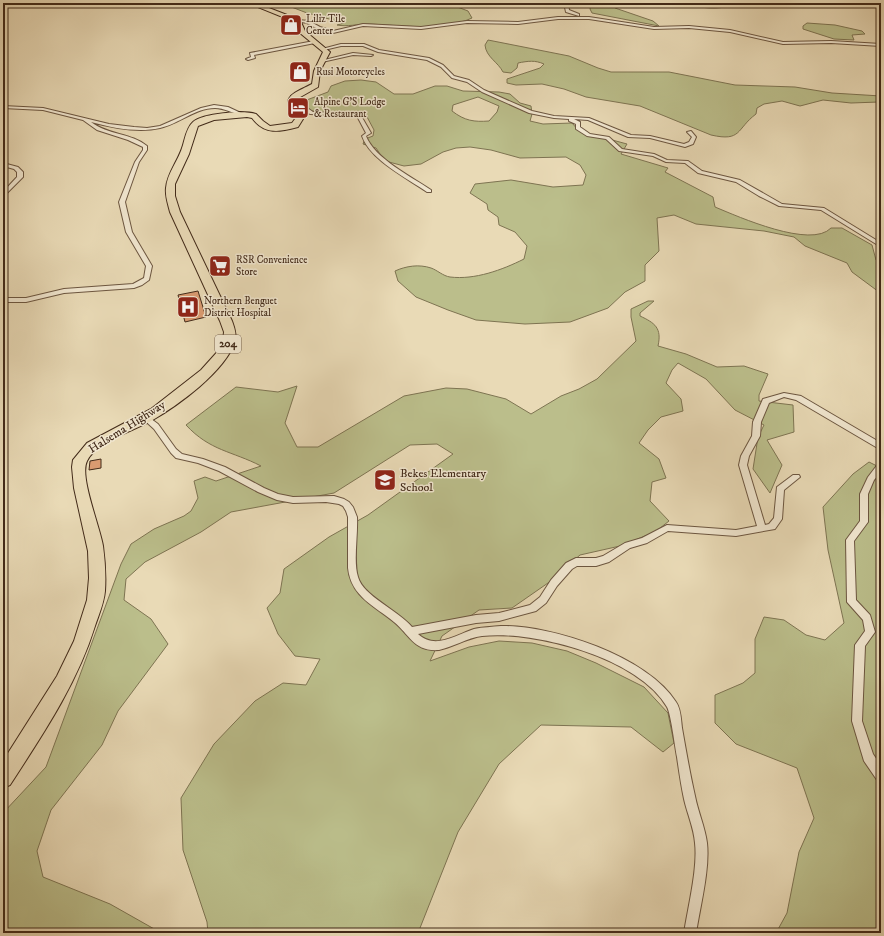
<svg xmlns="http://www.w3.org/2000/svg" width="884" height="936" font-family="'IM FELL DW Pica',serif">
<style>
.green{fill:#bbbe8b;stroke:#7e7452;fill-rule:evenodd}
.building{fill:#da9b71;stroke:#422a19}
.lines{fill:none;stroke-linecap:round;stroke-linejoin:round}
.minor-casing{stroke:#6c5640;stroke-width:2}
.trunk-casing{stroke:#422a19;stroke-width:2}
.minor{fill:#f1e7d0;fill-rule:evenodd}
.trunk{fill:#e9dab6;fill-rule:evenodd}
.labels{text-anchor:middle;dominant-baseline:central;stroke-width:3;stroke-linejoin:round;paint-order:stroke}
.far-poi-label{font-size:10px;fill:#422a19;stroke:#f1e7d0;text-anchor:start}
.shield{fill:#f1e7d0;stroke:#766350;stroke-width:1}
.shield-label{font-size:11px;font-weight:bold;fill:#422a19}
.street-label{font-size:12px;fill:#422a19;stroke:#f1e7d0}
.poi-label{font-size:12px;fill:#422a19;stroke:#f1e7d0;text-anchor:start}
</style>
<rect width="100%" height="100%" fill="#e9dab6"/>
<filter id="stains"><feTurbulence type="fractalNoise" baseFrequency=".005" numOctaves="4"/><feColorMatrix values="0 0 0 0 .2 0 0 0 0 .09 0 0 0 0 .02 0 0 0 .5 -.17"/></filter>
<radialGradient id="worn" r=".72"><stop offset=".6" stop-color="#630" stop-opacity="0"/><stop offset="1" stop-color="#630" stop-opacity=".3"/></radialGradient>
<path class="green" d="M281,3H447L468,11L472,18C442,32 399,25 368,24C357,24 348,27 337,25L344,23L307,13Z
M594,3H635L615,6V8L653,21L659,26L592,13L590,9L591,4Z
M689,3H744C728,8 704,11 689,3Z
M807,23L835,25L862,31L865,34L852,35L854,40L834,39L803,29V26Z
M488,40L569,56L598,68L611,72H669L735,85L795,87L832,93L881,96V99L879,102L851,103L823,100L800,106L782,101L764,104L757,108L756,114C736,129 742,142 711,135L640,106L586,97L564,89L542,84L516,85L507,83V79L540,68L544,64C535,60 528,61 518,63L517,68L511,73L503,72C498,62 486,57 485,45Z
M361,80L376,82L394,94H413L435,86H447L463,91L499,92L510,94L520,103L531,106L532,114L530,121L543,124L572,123L579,131L627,144L621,154L668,168L665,172L713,197L715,207C739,217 811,249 831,228H842L872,245L876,260L881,263V298L879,292L852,272L847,263L805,246L794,237L764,231L696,224L674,215L657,218L659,251L645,265V281L625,292L608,308L570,322L525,324L476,320L448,310L416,297L398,281L395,271C406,266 419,264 431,268C437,270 443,276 450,277C475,280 502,270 524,259L527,246L515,232L499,225L498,217L488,210L487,204L470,193L475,184L511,180L553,187L583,185L586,175L580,165L566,157L520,158L491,150L470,147L456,148L443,152L421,164L404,166L389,162L382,157L376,148L363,144L365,139L373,136L374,130L366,115L327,114L308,110L304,101L328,92L331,86L345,81ZM478,97L499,106L497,112L489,121C474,122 465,121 452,111L453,105Z
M648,301H654L640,313V316C655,323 662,328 658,346L686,354L717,367L744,366L768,374L759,395V401L793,405L794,432L767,440L782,465L770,493L753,469L758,437L764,425L735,410L706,379L678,363L672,370L666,383L681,399L683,411L661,417L648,430L639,443L659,459L666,478L652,482L650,501L669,521L655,532L620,546L580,555L548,583L512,608L479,610L442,636L430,661L469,647L499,641L532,643L567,651L596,663L644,687L668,713L674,743L663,752L631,727L541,725L499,764L458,832L418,933H208L207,922L183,850L181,798L214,744L255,701L283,683L306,685L320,659L295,656L278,634L267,608L280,593L284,569L329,537L368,515L453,454L437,444L410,445L334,493L231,512L201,532L145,562L126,579L124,600L151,619L168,644L118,711L102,745L51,810L37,851L43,877L110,904L156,930L159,933H3V813L46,767L121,564L131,544L154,529L184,516L191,511L198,498L194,481L205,477L216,481L261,466C232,451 210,451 186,425L236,387L278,392L297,386L285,423L297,447H318L404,396L446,388L467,389L506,399L531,414L561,396L579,389L597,379L636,341L631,317V309Z
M869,462L881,468V933H776L787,913L799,852L814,818L797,768L736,744L715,723V695L743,683L755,673V639L764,617L784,620L806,635L825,640L844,623L828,550L823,507L853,474Z"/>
<path class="building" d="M198,291L206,317L185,322L178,295Z
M101,459V468L89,470L90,461Z"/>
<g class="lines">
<g class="minor-casing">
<path id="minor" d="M564,3H568L569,10L579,14V16L566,12Z
M558,17H589L654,27L689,26L730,30L783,42L831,41L881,44V46L831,43L783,44L730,32L689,28L654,29L589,19H558L518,24L467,23L421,29L363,26L333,33L318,29L307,23L296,21L298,20L309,21L320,27L333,31L363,24L421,27L467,21L518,22Z
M314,41L315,43L254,55L255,58L248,60L246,59L251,57L250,53Z
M341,44H364L379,50L429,58L443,65L454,76L469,80L484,90L532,111L554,116L589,118L631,135L650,136L684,144L689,142L692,137L687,132L691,131L696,137L693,144L685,147L650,138L628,137L588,120L574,119L580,122V127L590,134L609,137L622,149L654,154L667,160L688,161L702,171L740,180L782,204L824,208L881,243V247L821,210L779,206L759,196L736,182L698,173L685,163L666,162L653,156L619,151L606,139L587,136L576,129V124L569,121V119L554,118L529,113L482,92L467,82L452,78L441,67L427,60L378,52L363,46H341L324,50L322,49Z
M353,53L373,55L371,56L353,55L322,62L320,61Z
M293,96L306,107L313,112L360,114L371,133L366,136C374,158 412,177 431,190V192H427C407,178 370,160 362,136L366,133L357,116L310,114L302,109L291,98V96Z
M214,105L228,107L243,114L241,115C232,113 224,108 215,108C195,108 179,124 160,128C138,133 113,128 91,122C108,135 131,133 147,146V150L139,162L125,202L132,232L152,266L149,280L142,285L134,288L64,293L26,302H3V298H26L64,289L133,284L144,278L146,266L126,232L119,202L135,162L143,150V147L128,140L97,130L83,120L43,110L3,108V106L43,108L109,124L134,127L147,128L160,126L201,108Z
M3,163L18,167L23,172V177L3,197V192L17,177V172L14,169L3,166Z
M784,393L801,396L881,443V450L796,400L784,397L769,403L761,422L760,436L749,456L747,465L765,525L769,524L774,518L777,487L793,475H799L800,477L784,490L782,519L775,529L736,536L668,531L647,543L630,548L609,562L596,566H577L572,569L557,586L546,603L536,611L499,621L476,623L418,634C435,650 456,635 474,629C483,627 492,627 501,626C553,625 648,657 676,702C681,709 681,720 682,728C686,751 690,774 695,796C698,812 705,827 707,843C710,869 700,907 696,933H684C688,907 698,868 695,843C694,828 687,813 684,799C681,785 679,771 677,757C675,747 671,714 667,707C639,658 534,630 482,636C467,638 453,647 439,650C414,652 410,635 394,622C375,606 351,597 348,568V517L346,511L343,506L339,504L326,502L293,503L277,500L258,492L219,471L198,463L176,458L171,453L154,429L142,418L146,415L158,424L176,449L182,454L203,459L225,467L264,488L278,494L293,497L334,496L344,499L349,502L353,507L357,517C358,535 353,562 358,577C363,596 398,610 412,627L476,615L499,613L530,605L540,597L551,580L566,563L576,558H596L603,556L625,543L642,538L667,525L736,530L757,526L739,465L741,456L752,436L753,422L763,399Z
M881,463V472L874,480L868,494V522L854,541L856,600L870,615L875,632L865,646L862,721L873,754L881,766V782L877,780L864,761L852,721L855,645L865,631L863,620L847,602L846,540L860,521V494L868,477L878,464Z"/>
</g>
<g class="trunk-casing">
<path id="trunk" d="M248,3H256L300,20L305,31L330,52L320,71L318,87L295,100L296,108L303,119L298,127C279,132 265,135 252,118L247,117L214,120L198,126L189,154L175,184V196L180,212L232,321C234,327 237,334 235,341C226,371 177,406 151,421C133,431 96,442 87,461C79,476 100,527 103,546C105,561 106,576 105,591C104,603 99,614 95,626C77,684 43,734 10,785L3,788V761L57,676L74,641L87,600L89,578L88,551L74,488L72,467L73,460L87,443L151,409L201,370L219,350L223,341L224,332L220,321L170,212C168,204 165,196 166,188C167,173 179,160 183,145C185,138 187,127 193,122C203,113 244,110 256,114L263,121L270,126L292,123L295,119C279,96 293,94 312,84L314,71L323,52L300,33L295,22Z"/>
</g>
<use href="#minor" class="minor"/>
<use href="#trunk" class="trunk"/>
</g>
<defs>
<g id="shop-square" transform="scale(1.15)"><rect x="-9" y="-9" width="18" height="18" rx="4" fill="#8f2418" stroke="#f1e7d0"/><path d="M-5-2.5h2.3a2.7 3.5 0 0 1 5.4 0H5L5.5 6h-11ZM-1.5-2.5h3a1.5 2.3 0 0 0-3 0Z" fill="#fff"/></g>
<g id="hotel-square" transform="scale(1.15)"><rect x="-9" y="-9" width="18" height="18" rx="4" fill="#8f2418" stroke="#f1e7d0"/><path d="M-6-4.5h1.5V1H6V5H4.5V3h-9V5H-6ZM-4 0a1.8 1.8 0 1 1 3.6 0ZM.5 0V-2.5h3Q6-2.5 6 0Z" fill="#fff"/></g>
<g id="supermarket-square" transform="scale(1.15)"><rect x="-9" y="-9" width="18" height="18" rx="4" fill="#8f2418" stroke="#f1e7d0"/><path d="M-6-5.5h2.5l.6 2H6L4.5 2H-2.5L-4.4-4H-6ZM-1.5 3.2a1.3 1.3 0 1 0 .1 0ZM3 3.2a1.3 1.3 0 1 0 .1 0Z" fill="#fff"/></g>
<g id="hospital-square" transform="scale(1.15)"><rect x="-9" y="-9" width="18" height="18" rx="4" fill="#8f2418" stroke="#f1e7d0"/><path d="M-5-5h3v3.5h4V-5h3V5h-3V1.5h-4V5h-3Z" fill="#fff"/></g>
<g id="school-square" transform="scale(1.15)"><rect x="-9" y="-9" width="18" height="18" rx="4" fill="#8f2418" stroke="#f1e7d0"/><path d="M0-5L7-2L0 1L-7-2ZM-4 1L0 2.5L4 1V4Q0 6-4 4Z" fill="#fff"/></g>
</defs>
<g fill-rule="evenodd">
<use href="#shop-square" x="291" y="25"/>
<use href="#shop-square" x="300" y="72"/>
<use href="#hotel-square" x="298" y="108"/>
<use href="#supermarket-square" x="220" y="266"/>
<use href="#hospital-square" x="188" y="307"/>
<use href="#school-square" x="385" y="480"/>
</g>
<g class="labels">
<g class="far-poi-label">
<text x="306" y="19">Liliz Tile<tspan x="306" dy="12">Center</tspan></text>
<text x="316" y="72">Rusi Motorcycles</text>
<text x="314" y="102">Alpine G'S Lodge<tspan x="314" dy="12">&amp; Restaurant</tspan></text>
<text x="236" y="260">RSR Convenience<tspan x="236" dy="12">Store</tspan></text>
<text x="204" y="301">Northern Benguet<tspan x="204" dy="12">District Hospital</tspan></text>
</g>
<rect class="shield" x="215" y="335" width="26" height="18" rx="3"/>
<g class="shield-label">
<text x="228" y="344">204</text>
</g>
<g class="street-label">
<text transform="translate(127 427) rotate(-32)">Halsema Highway</text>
</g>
<g class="poi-label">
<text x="400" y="473">Bekes Elementary<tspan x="400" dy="14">School</tspan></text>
</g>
</g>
<rect width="884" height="936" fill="none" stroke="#e9dab6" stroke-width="16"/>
<rect x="4" y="4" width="876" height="928" fill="none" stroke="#422a19" stroke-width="2"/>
<rect x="8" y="8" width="868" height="920" fill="none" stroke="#422a19"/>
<rect width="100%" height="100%" filter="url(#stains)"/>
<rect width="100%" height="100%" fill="url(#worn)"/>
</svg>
